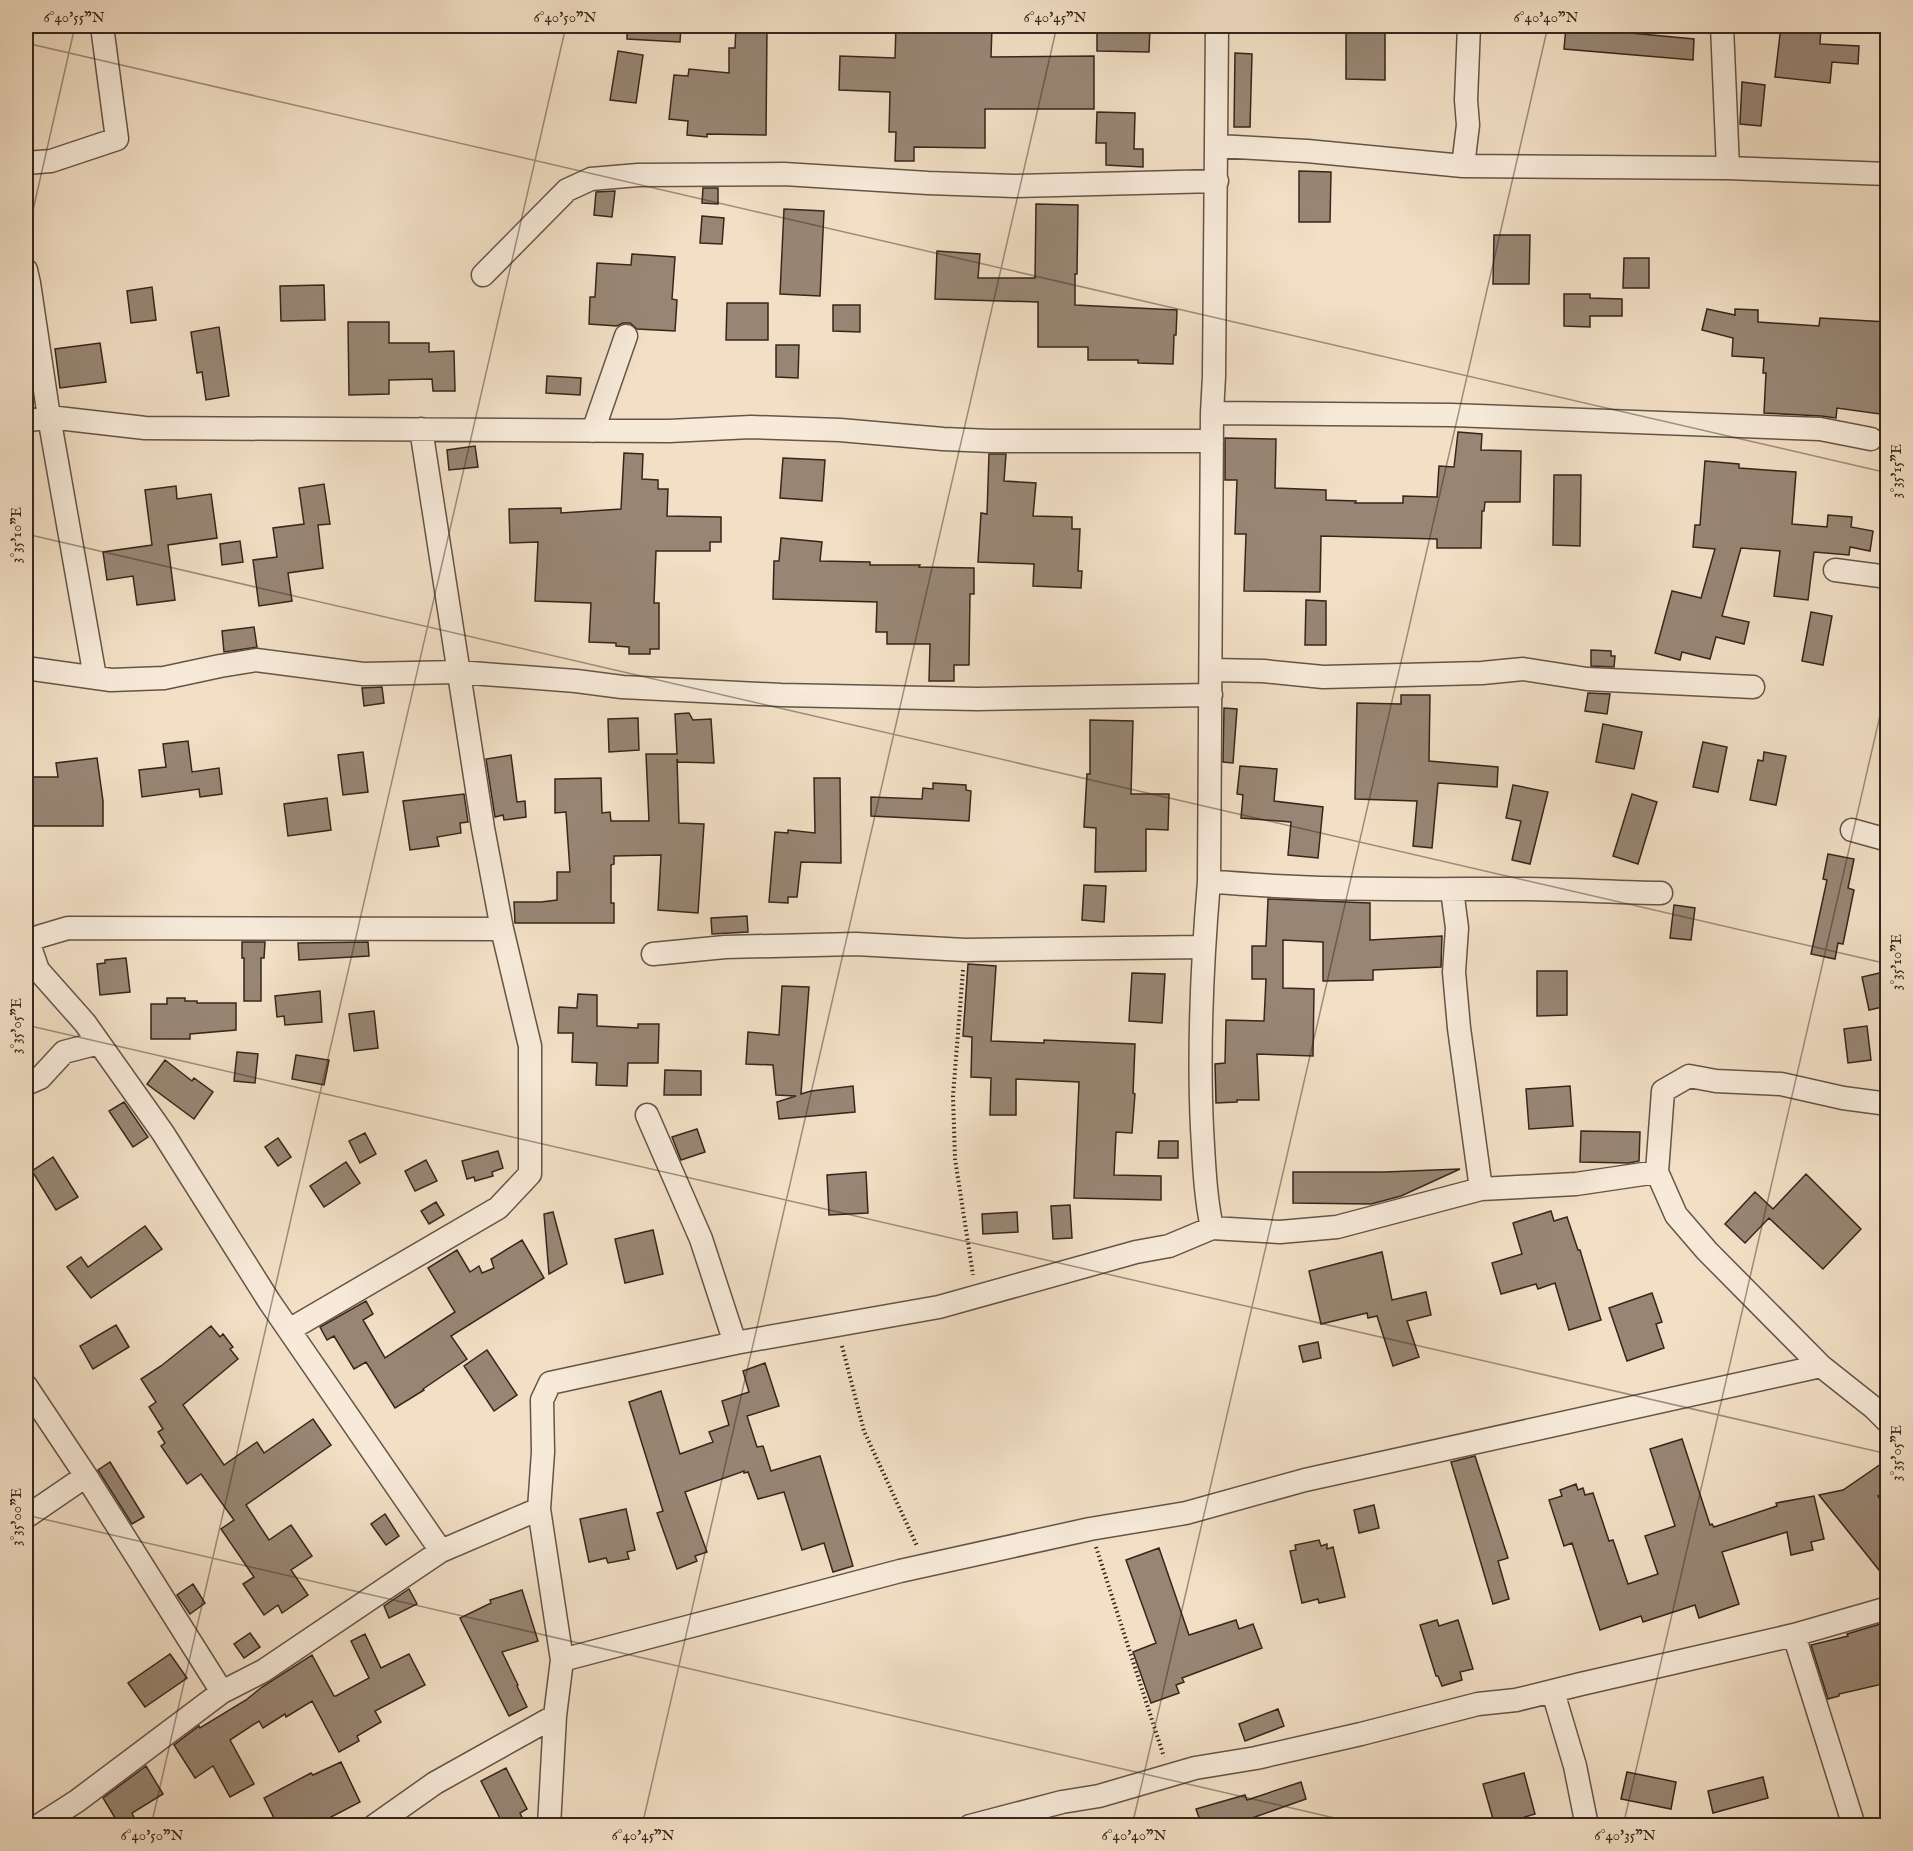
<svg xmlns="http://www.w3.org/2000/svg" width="1913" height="1851" font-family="'IM FELL English',serif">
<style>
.building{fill:#988674;stroke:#36261d;stroke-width:1.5}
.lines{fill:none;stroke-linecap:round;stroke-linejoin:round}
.street-casing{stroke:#655447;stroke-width:25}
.path{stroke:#36261d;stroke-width:4;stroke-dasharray:1.5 3;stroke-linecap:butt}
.street{stroke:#f7ead9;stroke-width:22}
.ticks{fill:none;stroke:#36261d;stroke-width:1.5;stroke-opacity:0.45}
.neatline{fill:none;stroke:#36261d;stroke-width:2}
.ticks-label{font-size:15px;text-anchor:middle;fill:#36261d}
</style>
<rect width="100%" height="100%" fill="#f2dfc5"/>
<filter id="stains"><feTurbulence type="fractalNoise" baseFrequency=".00333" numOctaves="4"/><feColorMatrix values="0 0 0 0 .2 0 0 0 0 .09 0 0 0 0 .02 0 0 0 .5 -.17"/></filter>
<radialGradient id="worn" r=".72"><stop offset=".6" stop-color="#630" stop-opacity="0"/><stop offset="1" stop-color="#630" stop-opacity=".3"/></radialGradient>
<path class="building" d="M627,26H681L680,42L627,39Z
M736,26H763L762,28H767L766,135L707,134V137L687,135L688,121L669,119L674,75L688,76L689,69L729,73V48H735Z
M896,26H992L991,57L1094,56V109H985V148L914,147V161H895L896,132H889L890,92L839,90L840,56L895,58Z
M1097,26H1150L1149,52L1097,51Z
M1781,26H1821L1820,44L1859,46L1858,64L1832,62L1830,83L1775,77Z
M1566,27L1694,39L1693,60L1564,49Z
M1346,31H1385V80L1346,79Z
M618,51L643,55L636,103L610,100Z
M1235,53L1252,54L1250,127H1234Z
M1742,82L1765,85L1761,126L1740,124Z
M1097,112L1135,113L1134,149H1143V167L1106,165V143H1096Z
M1299,171L1331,172L1330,222H1299Z
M703,188H718V204L702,203Z
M615,191L612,217L594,215L596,192Z
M1036,204L1078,205L1077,274H1075V305L1177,310L1176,335H1174L1173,364L1138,363V360H1088V347H1038V302L935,299L937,251L980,254L978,278H1035Z
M784,209L824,211L820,296L780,294Z
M702,216L724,218L722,244L700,243Z
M1494,235H1530L1529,284H1493Z
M632,254L675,257L672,299L677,300L675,331L637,329L630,323H623L617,326L589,324L590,297H595L597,263L631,265Z
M1624,258H1649V288H1623Z
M324,285L325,320L281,321L280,286Z
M152,287L156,320L131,323L127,291Z
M1564,294H1590V298L1622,299V316H1590V327L1564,326Z
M727,303H768V340H726Z
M833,305H860V332L833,331Z
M1707,309L1735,315V309L1758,310V322L1819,326L1820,318L1887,322V415L1837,408L1836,418L1821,416L1764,413L1766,373H1763L1764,358L1732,356L1733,338L1702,330Z
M348,322H389V343H429V352L454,351L455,391H433L432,379L389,380V394L349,395Z
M219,327L229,396L206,400L202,372L197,373L191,332Z
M100,343L106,382L60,388L55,349Z
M776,345H799L798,378L776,377Z
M547,376L581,378L580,395L546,393Z
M1458,432L1482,434L1481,450L1521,451L1520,502H1485L1484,511H1482L1481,548H1437V539L1321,536L1320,592L1244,591L1246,534H1235L1237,480H1225V438L1276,439L1275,488L1326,490V500L1356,501L1355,503H1403V496L1437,497L1439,466L1454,467Z
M475,446L478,467L449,470L447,450Z
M624,453L643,454L642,479L658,480V489H668L667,516L721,517V542H710V551H656L654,603H659V649H650V654H629V647L616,646V643L589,642L591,603L535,601L538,542L510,543L509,509L561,508V513L621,509Z
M989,454H1006L1004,481L1036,483L1033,516L1072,517V529H1080L1078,571H1082L1081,588L1033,586L1034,564L978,562L981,513L987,514Z
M783,458L825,460L822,501L780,498Z
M1705,461L1739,464V468L1796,472L1792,524L1827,527L1828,515L1852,517L1851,527L1873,531L1870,551L1850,547L1849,555L1814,552L1808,600L1774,596L1780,551L1741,548L1722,616L1749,622L1744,644L1716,637L1710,659L1682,652L1680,660L1655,653L1672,591L1701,598L1715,549L1693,547L1695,525H1700Z
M1554,475H1581L1580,546L1553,545Z
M324,484L330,524L318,525L323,568L288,573L292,601L259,606L253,560L277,557L273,528L304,524L299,488Z
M176,486L177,499L211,494L217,538L168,545L175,600L137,605L133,576L107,580L103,552L152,545L145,490Z
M781,538L822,542L820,561L870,562V565H920L919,567L974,568V594H970L969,665H954V681H929L930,644H887V632H876L877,602L773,599L774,561H779Z
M240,541L243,562L222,565L220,544Z
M1306,600L1326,601V645H1305Z
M1811,612L1832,616L1823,665L1802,661Z
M254,627L257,647L224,652L222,631Z
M1591,650L1611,651V656H1615L1614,667L1591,666Z
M382,687L384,703L364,706L362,688Z
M1588,693L1610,694L1607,714L1585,711Z
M1401,695H1430L1429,761L1498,767L1497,787L1438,783L1432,848L1413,846L1417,801L1355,799L1357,703L1401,704Z
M1224,708L1237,709L1233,763L1223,762Z
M689,713L693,720L711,719L714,763L678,762L677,759L679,823L704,824L698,913L658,910L661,855L614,856V864L611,865V903H614V923H515L514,902H541L557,900V872H570L566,812L555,813V779L601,778L602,813L610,812L611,821H649L646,754H677L675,714Z
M638,718L639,750L609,752L608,719Z
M1090,720L1133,721L1131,794H1169L1168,830L1146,829V871L1095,872L1096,828L1084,827L1087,774H1090Z
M1603,724L1642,732L1634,769L1596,762Z
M188,741L192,772L219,768L222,794L200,797L199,789L142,797L139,770L166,767L163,744Z
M1703,742L1727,747L1718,792L1693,787Z
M363,752L368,792L343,795L338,755Z
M1764,752L1786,756L1776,805L1750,800L1758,760L1763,761Z
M511,755L517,802L525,801L526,817L504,820L503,815L495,817L486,759Z
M97,758L103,801V826H26V777H58L56,763Z
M1240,766L1277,769L1274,801L1323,807L1318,858L1288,855L1291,822L1241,818L1243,795L1237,794Z
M814,778H840L841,863L801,862L797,897H788V903L769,902L775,832L788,833V830L815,833Z
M933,783L966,785V790L971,791L969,821L871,816V797L922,799L923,788L933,789Z
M1513,785L1548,792L1530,864L1512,860L1521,821L1506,818Z
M464,794L468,822L460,823L461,833L437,837L439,846L410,850L403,801Z
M1632,794L1657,802L1638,864L1613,856Z
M327,798L331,830L288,836L284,804Z
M1828,854L1854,859L1848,888L1854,890L1843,944L1838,943L1835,959L1811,954L1827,880L1823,879Z
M1084,885L1106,886L1104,922L1082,920Z
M1268,899L1370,903V940L1442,936L1441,967L1373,970V980L1323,981V942L1283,940V988L1314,989L1313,1056L1257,1054L1259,1100H1237V1102L1216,1103L1215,1064L1225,1063L1226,1020L1264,1021L1266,979H1252V946H1266Z
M1674,905L1695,908L1691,940L1670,938Z
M747,916L748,932L712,934L711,918Z
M242,942H265L264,958H261V1001H244V958H242Z
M368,942L369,956L299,960L298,943Z
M126,958L130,992L100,995L97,964L105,963V960Z
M968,964L996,966L991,1041L1044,1043V1040L1135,1044L1133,1093L1135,1094L1132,1133L1116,1132L1114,1175L1161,1176V1200L1074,1198L1079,1082L1016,1079V1115H990L991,1078L971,1077L972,1037L963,1036Z
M1537,971H1567V1015L1537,1016Z
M1884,972L1885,981L1887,980V1006L1869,1010L1862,977Z
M1132,973L1165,974L1162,1023L1129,1021Z
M782,986L809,987L801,1094L811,1091L853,1086L855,1112L779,1119L777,1102L796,1096L776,1095L773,1065L746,1064L748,1032L779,1035Z
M320,991L322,1022L285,1025L284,1016L277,1017L275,996Z
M578,994L597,995V1026L638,1028V1024H659L658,1063H628L627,1086L596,1085L597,1063L572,1062L573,1033H558L559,1007L577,1008Z
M167,998H185V1001H197V1003H236V1030L190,1034V1039H151V1004H167Z
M374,1011L378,1048L354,1051L349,1014Z
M1867,1026L1871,1060L1848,1063L1844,1029Z
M237,1052L258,1054L255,1083L234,1081Z
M296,1055L329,1060L324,1085L292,1079Z
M165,1060L192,1081L194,1078L213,1092L194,1119L147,1084Z
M665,1070L701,1071V1095H664Z
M1570,1086L1573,1126L1529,1129L1526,1089Z
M124,1102L148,1137L133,1147L109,1111Z
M697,1129L705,1152L681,1160L672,1137Z
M1581,1131L1640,1132L1639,1161L1629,1163L1580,1162Z
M365,1133L376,1154L360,1163L349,1141Z
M278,1138L291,1157L278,1166L265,1147Z
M1159,1141H1178V1158H1158Z
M498,1151L503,1168L492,1172L493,1176L475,1181L474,1177L467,1179L462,1161Z
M53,1157L78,1197L56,1210L32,1171Z
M426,1160L437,1181L415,1191L405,1171Z
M346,1162L360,1183L324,1207L310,1186Z
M1460,1169L1401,1196L1371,1204L1293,1203V1172H1385Z
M866,1172L868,1213L829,1215L827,1175Z
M1806,1174L1861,1229L1823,1269L1769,1218L1745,1243L1725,1224L1755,1192L1773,1209Z
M436,1202L444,1215L429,1224L421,1211Z
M1070,1205L1072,1238L1053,1239L1051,1206Z
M1551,1211L1554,1221L1567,1217L1578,1250H1580L1601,1320L1569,1330L1555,1283L1538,1289L1536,1284L1501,1294L1492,1263L1522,1254L1513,1223Z
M553,1212L567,1264L549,1274L544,1214Z
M1017,1212L1018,1232L983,1234L982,1214Z
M145,1226L162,1249L91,1298L67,1267L81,1257L88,1267Z
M653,1230L663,1274L625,1283L615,1239Z
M522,1240L544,1278L451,1336L467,1359L423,1389L424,1390L395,1408L366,1362L354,1369L334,1336L327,1340L320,1327L366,1301L373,1314L363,1320L385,1358L455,1312L428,1268L457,1250L470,1272L479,1266L482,1273L494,1268L491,1259Z
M1382,1252L1392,1300L1426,1292L1431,1315L1407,1321L1419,1357L1393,1366L1377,1316L1368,1318L1367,1313L1321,1324L1309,1271Z
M1652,1293L1662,1322L1656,1324L1664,1348L1627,1361L1609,1308Z
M116,1325L129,1347L93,1369L80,1346Z
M211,1326L220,1337L223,1334L233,1347L230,1349L238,1359L183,1405L224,1465L257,1442L264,1453L313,1419L331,1445L246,1505L269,1540L291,1525L312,1556L291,1570L308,1595L282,1613L278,1605L264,1615L243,1584L254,1577L221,1529L234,1520L201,1474L187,1484L161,1446L165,1443L158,1432L163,1429L149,1407L156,1402L141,1379L161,1366Z
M1318,1342L1321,1358L1303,1362L1299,1346Z
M487,1350L517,1395L494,1411L464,1366Z
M765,1363L779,1406L747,1416L757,1447L763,1446L771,1471L820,1456L853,1566L833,1572L824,1543L802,1550L784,1492L758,1499L748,1472L744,1473V1471L685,1492L707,1552L695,1556L697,1561L677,1569L657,1513L663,1511L629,1402L661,1391L680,1454L713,1442L709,1432L729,1425L722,1401L749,1392L743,1371Z
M1682,1439L1710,1525L1712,1524L1714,1527L1777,1506L1776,1503L1814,1496L1824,1539L1811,1542L1813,1550L1791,1555L1787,1532L1722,1552L1739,1604L1699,1618L1695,1605L1643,1622L1641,1616L1600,1630L1572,1543L1564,1546L1549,1500L1562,1496L1560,1490L1576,1484L1578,1490L1583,1488L1585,1495L1593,1493L1609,1541L1613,1540L1628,1584L1658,1574L1645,1536L1675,1526L1650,1449Z
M1475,1456L1508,1558L1498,1561L1509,1599L1493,1604L1451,1462Z
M110,1462L144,1517L132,1524L98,1470Z
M1881,1464L1887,1474V1490L1878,1496L1887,1510V1580L1819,1495L1843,1490Z
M1374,1505L1379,1528L1359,1533L1354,1510Z
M626,1509L635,1550L627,1552L629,1559L608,1563L606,1558L589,1562L580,1519Z
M385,1514L399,1536L386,1545L371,1524Z
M1319,1540L1321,1546L1327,1544V1549L1333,1547L1345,1597L1319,1603L1318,1599L1302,1603L1290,1551L1296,1550L1295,1545Z
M1159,1548L1189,1635L1236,1620L1239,1629L1253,1624L1262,1648L1182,1678L1184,1682L1176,1685L1179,1693L1151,1703L1133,1652L1156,1643L1126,1560Z
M193,1584L205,1603L190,1614L177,1595Z
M409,1589L417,1604L389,1618L384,1606Z
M522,1590L538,1641L502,1652L518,1685L517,1686L527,1707L509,1716L460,1618L491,1603L490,1600Z
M1437,1620L1439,1626L1458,1620L1473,1669L1460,1672L1462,1680L1442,1686L1438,1676H1436L1420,1625Z
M1887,1622V1683L1839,1694V1696L1828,1699L1811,1645L1848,1636L1847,1634Z
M250,1633L260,1647L244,1658L234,1644Z
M365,1634L381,1668L409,1654L425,1685L375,1711L381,1722L357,1736L359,1741L339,1752L312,1701L286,1717L285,1714L263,1728L259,1721L230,1740L254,1784L230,1797L213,1766L195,1778L174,1745L199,1726L200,1728L246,1700L262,1687L312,1655L334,1696H336L369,1678L351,1641Z
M170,1654L187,1678L145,1707L128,1683Z
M1278,1709L1284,1726L1245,1741L1239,1724Z
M341,1762L360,1802L314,1826H278L264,1798L311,1773L313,1775Z
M146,1766L163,1794L132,1813L138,1826H120L103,1798Z
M506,1768L527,1809L520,1813L526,1826H504L481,1781Z
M1627,1772L1676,1782L1671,1809L1621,1799Z
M1524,1773L1535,1814L1495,1826L1483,1784Z
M1763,1777L1768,1798L1713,1813L1708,1791Z
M1301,1782L1306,1799L1252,1818L1255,1826H1202L1196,1809L1245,1795L1247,1800Z"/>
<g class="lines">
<g class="street-casing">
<path id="street" d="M1722,26L1728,168
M1218,146L1307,151L1463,166L1728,168L1888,174
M26,163L51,161L117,139L102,26
M1463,166L1468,125L1466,100L1469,26
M26,270L29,283L49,417L95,677
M483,275L567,190L591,179L638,175L784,174L928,183L1014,186L1217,181
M1212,413L1451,415L1820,429L1871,439
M26,421L49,417L145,428L669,431L751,427L840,430L943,439L991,441H1212
M593,431L626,336
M1835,570L1888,577
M26,668L111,680L164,678L220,666L256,660L363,674L458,672L576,681L622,687L781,695L977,699L1211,695
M1211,670L1263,671L1323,677L1482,673L1523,669L1587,679L1753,687
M1852,830L1888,840
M1209,881C1310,891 1409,889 1510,889C1560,889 1611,892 1661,893
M1452,890L1457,928L1454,972L1459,1028L1481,1189
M653,954L725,947L856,944L965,950L1203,947
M26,1084L40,1078L64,1052L99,1043
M1888,1104L1843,1098L1781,1084L1716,1081L1689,1076L1663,1091L1657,1172L1676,1215L1707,1251L1821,1366L1874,1408L1888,1422
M647,1115L701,1239L735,1343
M1212,1228C1205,1195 1204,1162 1202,1128C1198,1044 1202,964 1209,881L1212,413L1214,376L1217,26
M289,1330L498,1208L530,1174V1046L502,929L483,828L421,429
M26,1386L86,1476L222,1692
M26,1517L86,1476
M441,1551L269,1301L163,1133L85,1023L38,970L28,941L41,936L68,928L502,929
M1794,1635L1854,1826
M562,1660L900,1571L1090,1529L1186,1513L1305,1480L1821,1366
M1553,1692L1575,1766L1587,1826
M38,1826L77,1801L222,1692L263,1671L441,1551L539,1509
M374,1826L435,1783L555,1716
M549,1826L555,1716L562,1660L539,1509L543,1452L542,1400L550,1383L735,1343L939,1307L1136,1252L1169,1246L1212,1228L1280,1232L1337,1227L1481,1189L1576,1184L1657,1172
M970,1826L1062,1802L1099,1796L1195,1768L1256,1758L1361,1734L1478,1704L1516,1700L1581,1684L1794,1635L1888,1608"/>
</g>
<path class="path" d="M963,970L953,1096L955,1159L973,1275
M842,1346L864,1431L917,1546
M1096,1547L1164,1757"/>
<use href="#street" class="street"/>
</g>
<path class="ticks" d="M26,43L1888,473M26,241L75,26M26,534L1888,964M26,1025L1888,1454M26,1515L1369,1826M151,1826L566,26M642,1826L1057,26M1132,1826L1548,26M1623,1826L1888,681"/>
<rect width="1913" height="1851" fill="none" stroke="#f2dfc5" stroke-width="66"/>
<rect x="33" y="33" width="1847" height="1785" class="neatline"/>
<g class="ticks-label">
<text x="74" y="22">6°40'55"N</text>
<text x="565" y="22">6°40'50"N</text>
<text x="1055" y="22">6°40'45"N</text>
<text x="1546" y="22">6°40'40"N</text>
<text transform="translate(1896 471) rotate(-90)" y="5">3°35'15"E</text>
<text transform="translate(16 535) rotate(-90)" y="5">3°35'10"E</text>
<text transform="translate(1896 962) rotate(-90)" y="5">3°35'10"E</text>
<text transform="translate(16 1026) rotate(-90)" y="5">3°35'05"E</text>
<text transform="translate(1896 1453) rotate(-90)" y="5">3°35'05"E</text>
<text transform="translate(16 1517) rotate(-90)" y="5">3°35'00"E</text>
<text x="152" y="1840">6°40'50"N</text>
<text x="643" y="1840">6°40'45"N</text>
<text x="1134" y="1840">6°40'40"N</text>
<text x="1625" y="1840">6°40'35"N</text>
</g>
<rect width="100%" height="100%" filter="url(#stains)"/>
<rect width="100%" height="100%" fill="url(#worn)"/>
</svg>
